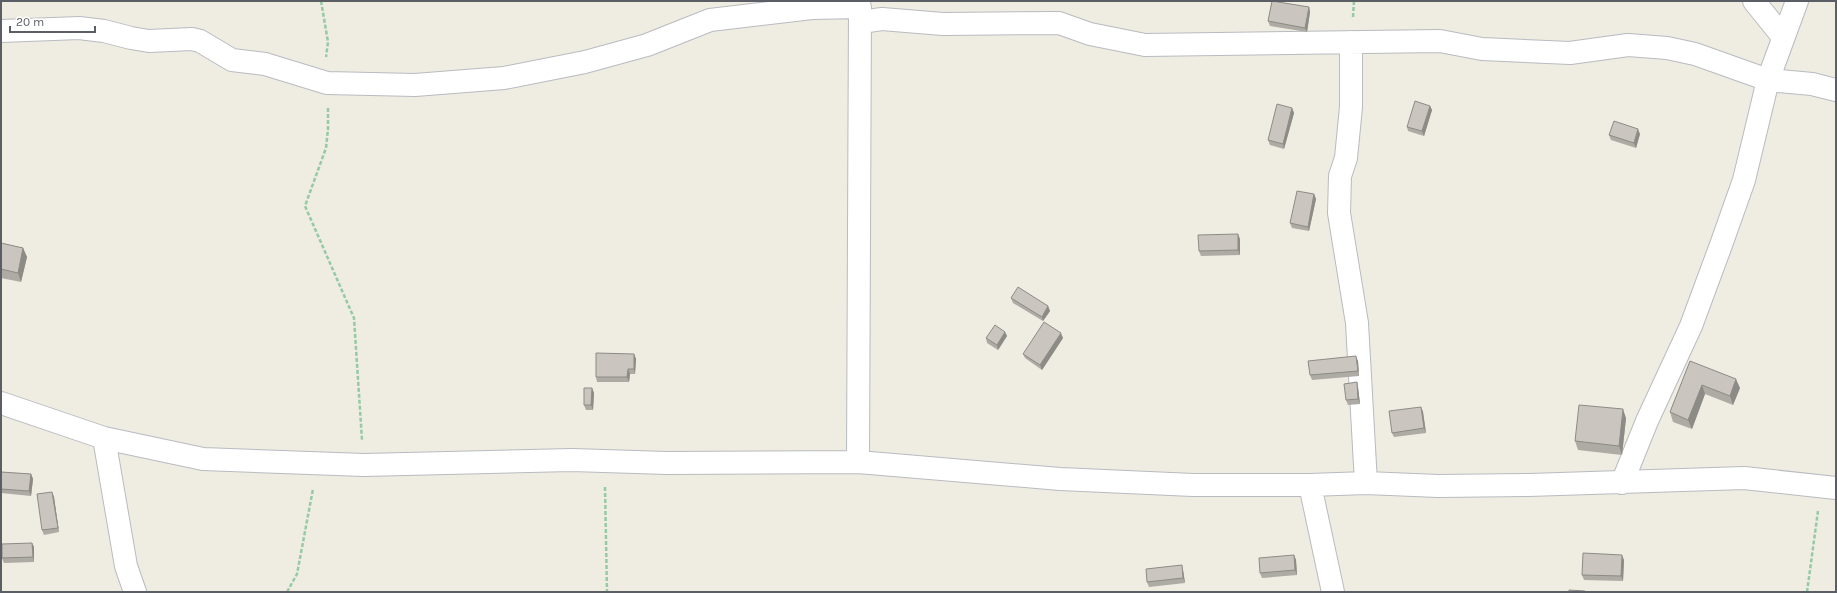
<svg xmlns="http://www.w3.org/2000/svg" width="1837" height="593" font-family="Karla,sans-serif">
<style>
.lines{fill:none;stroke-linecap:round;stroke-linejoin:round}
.street-casing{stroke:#b8bbc0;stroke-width:24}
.path{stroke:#95caa5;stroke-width:2.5;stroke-dasharray:4 2;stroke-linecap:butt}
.street{stroke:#fff;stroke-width:22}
.wall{fill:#aeaaa4}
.shaded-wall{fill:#8d8b86}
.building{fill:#cac6bf;stroke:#8d8b86}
</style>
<rect width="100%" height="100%" fill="#efece2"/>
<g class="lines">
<g class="street-casing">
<path id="street" d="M1754,1L1783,37
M861,22L882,19L943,24L1059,23L1090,34L1145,45L1440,41L1482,49L1570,53L1628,45L1667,48L1695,54L1768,80L1812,84L1836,90
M1,31L79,28L104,31L131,38L149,41L192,39L200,41L232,60L265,64L327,83L415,85L504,78L585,62L647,45L710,20L812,8L860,7
M1351,42V107L1346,158L1340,176L1339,213L1357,323L1366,483
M1,403L104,438L203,459L364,465L572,460L667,463L858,462L1060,479L1193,485H1310L1366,483L1438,486L1529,485L1744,478L1836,488
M104,438L126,566L135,592
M858,462L860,7
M1622,483L1647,421L1691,326L1721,245L1744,180L1768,80L1797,1
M1310,485L1333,592"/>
</g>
<path class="path" d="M321,1L328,42L326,57
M1353,17L1354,1
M328,108V129L326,148L305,206L354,318L362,440
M605,487L607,592
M287,592L297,574L313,489
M1807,592L1818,511"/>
<use href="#street" class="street"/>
</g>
<path class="wall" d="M1309,7L1310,12L1307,32L1270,26L1268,21Z
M1430,106L1432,110L1424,136L1408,131L1407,127Z
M1292,108L1294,113L1284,149L1270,145L1268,140Z
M1640,134L1636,148L1611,140L1609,135Z
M1314,194L1316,199L1309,231L1292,228L1290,223Z
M1240,239V255L1201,256L1199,251Z
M1,243L23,248L27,257L21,282L1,278Z
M1011,298L1048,306L1050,311L1043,321L1013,303Z
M1005,332L1007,336L998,350L987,343L986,338Z
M1063,338L1042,370L1025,358L1023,354Z
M634,354L636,359L635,374H630L629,382H597L596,377Z
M1358,361L1359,376L1312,380L1310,375Z
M1690,361L1740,388L1733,405L1705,394L1692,429L1673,422L1670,412Z
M1357,382L1358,387L1360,404L1348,405L1346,400Z
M592,388L594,393L593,410H586L584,405Z
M1421,407L1423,412L1426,433L1394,437L1392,433Z
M1626,418L1622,455L1578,450L1575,441Z
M1,472L31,474L33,479L31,496L1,493Z
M52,492L54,497L59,532L44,535L42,530Z
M32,543L34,547V562L4,563L2,558Z
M1294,555L1296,560L1297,575L1262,578L1260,573Z
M1624,560L1623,581L1584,580L1582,575Z
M1183,570L1185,583L1149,587L1147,582Z"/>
<path class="shaded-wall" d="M1309,7L1310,12L1307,32L1305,28Z
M1430,106L1432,110L1424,136L1422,131Z
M1292,108L1294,113L1284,149L1283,144Z
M1638,129L1640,134L1636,148L1634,143Z
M1314,194L1316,199L1309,231L1308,227Z
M1238,234L1240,239V255L1238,250Z
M23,248L27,257L21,282L18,273Z
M1048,306L1050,311L1043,321L1042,317Z
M1005,332L1007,336L998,350L997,345Z
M1061,333L1063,338L1042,370L1040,365Z
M634,354L636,359L635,374L634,369Z
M1356,356L1358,361L1359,376L1358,371Z
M628,369L630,374L629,382L627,377Z
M1736,379L1740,388L1733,405L1730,396Z
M1357,382L1358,387L1360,404L1358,399Z
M1702,385L1705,394L1692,429L1688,420Z
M592,388L594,393L593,410L591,405Z
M1421,407L1423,412L1426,433L1424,428Z
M1623,409L1626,418L1622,455L1619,446Z
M31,474L33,479L31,496L29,491Z
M52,492L54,497L59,532L58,528Z
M32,543L34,547V562L33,557Z
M1294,555L1296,560L1297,575L1295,570Z
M1622,555L1624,560L1623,581L1621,576Z
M1182,565L1183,570L1185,583L1183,578Z"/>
<path class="building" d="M1272,1L1309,7L1305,28L1268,21Z
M1415,101L1430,106L1422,131L1407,127Z
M1277,104L1292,108L1283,144L1268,140Z
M1614,121L1638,129L1634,143L1609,135Z
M1297,191L1314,194L1308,227L1290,223Z
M1238,234V250L1199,251L1198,235Z
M1,243L23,248L18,273L1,269Z
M1018,287L1048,306L1042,317L1011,298Z
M1044,322L1061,333L1040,365L1023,354Z
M995,325L1005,332L997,345L986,338Z
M596,353L634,354V369H628L627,377H596Z
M1356,356L1358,371L1310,375L1308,361Z
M1690,361L1736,379L1730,396L1702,385L1688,420L1670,412Z
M1357,382L1358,399L1346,400L1344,384Z
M584,388H592L591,405H584Z
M1579,405L1623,409L1619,446L1575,441Z
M1421,407L1424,428L1392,433L1389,411Z
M1,472L31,474L29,491L1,489Z
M52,492L58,528L42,530L37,494Z
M32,543L33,557L2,558V544Z
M1583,553L1622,555L1621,576L1582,575Z
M1294,555L1295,570L1260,573L1259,558Z
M1182,565L1183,578L1147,582L1146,569Z
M1569,590L1585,591V592H1569Z"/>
<rect width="1837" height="593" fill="none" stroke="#5b5f65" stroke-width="4"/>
<path d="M10 26v6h85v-6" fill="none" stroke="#5b5f65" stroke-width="2"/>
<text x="16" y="26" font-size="12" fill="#5b5f65" stroke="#ffffff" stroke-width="3" paint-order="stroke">20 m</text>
</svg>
